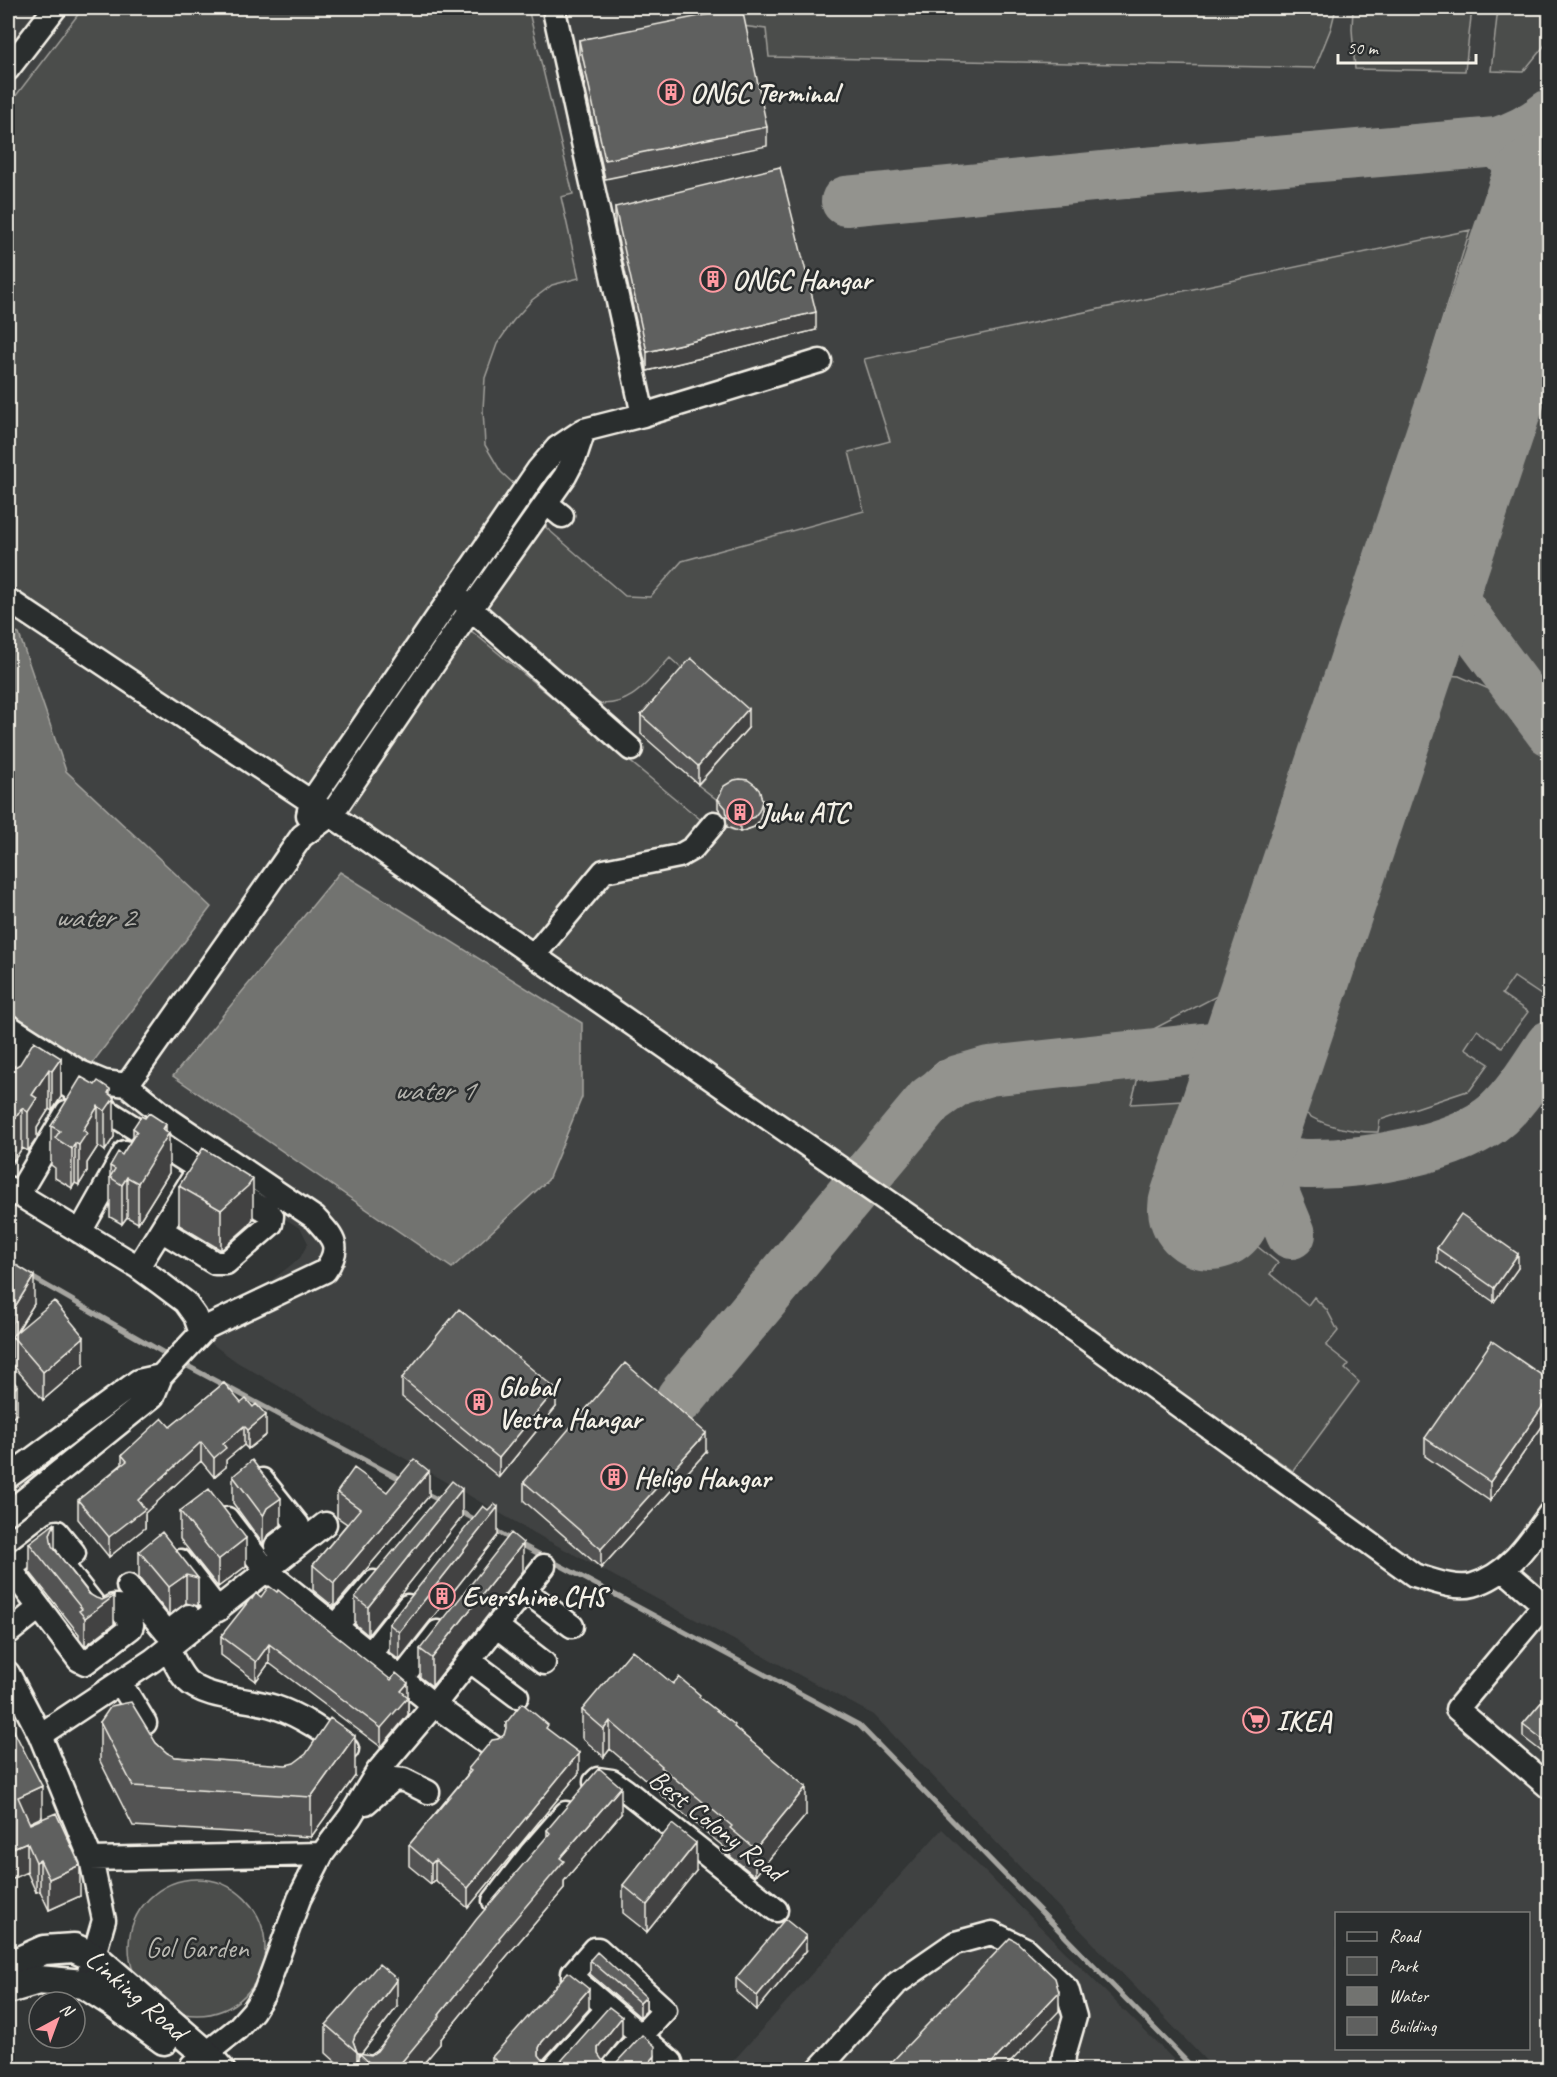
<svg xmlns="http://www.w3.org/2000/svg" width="1557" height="2077" font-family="Caveat,sans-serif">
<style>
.built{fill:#404242;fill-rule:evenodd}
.green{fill:#4b4d4c;stroke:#a09f9a;stroke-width:1.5}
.water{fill:#727370;stroke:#a6a5a0;stroke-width:1.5}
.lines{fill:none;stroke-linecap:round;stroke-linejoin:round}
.stream{stroke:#a6a5a0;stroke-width:5}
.taxiway{stroke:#93938e;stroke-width:50}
.runway{stroke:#93938e;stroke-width:124}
.minor-casing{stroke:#f4f1e8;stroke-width:27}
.major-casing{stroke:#f4f1e8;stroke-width:33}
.minor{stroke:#2a2d2e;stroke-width:22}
.major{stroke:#2a2d2e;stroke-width:28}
.wall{fill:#525352;stroke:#f4f1e8;stroke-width:1.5}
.shaded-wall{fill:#424342;stroke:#f4f1e8;stroke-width:1.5}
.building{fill:#5f605f;stroke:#f4f1e8;stroke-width:1.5}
.labels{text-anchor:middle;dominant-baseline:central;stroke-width:5;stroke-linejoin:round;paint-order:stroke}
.poi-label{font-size:28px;font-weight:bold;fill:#f4f1e8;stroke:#2a2d2e;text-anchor:start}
.street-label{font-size:28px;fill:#f4f1e8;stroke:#2a2d2e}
.park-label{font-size:28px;fill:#b9b8b1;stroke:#2a2d2e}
.water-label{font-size:30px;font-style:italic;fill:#b3b2ac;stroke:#2a2d2e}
</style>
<rect width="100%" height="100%" fill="#323535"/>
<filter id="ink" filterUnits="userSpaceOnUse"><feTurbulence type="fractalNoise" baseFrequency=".0167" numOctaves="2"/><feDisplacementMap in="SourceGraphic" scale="12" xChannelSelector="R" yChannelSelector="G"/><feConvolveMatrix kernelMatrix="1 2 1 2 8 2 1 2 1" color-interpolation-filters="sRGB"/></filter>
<g filter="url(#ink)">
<path class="built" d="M8,8H1549V2069H1214L874,1715L545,1539L237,1362L201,1336L300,1258L308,1243L301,1229L8,1040ZM1336,1914H1528V2048H1336Z
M942,1829L1183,2069L725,2070Z"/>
<path class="green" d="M83,8H528L573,194L561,197L579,278L552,285L532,300L513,321L497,344L485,378L483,409L485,445L501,472L515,485L308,788L8,584V106Z
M741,8H1336L1331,28L1315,68L769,57L766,29L742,26Z
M1353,8H1472L1465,71L1355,69L1352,29Z
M1498,8H1549V40L1523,72L1491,71Z
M1470,230L1247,948L1241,965L1231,982L1217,996L1146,1033L965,1054L939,1062L927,1072L850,1166L544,954L606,880L702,852L725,826C738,834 749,833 759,821L720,802L698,785L748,728L670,658C648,681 631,709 595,703L481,611L542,524L625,596L650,597L682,561L864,511L849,452L890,441L864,359Z
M1549,313L1550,692H1549L1479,594L1475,572L1476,549L1480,526Z
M469,629L706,824L683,848L599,868L532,946L342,811Z
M1446,675L1459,676L1496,692L1549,765V983L1541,995L1514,977L1502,994L1528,1012L1502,1047L1477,1030L1465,1048L1489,1064L1470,1090L1380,1120L1378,1132C1352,1133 1295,1123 1292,1091L1378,856L1393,851L1403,823L1393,803L1428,693L1437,679Z
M1141,1066L1131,1104L1200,1100L1164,1210L1237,1234L1253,1243L1278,1263L1270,1274L1308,1305L1314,1297L1327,1310L1338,1331L1326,1346L1349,1364L1345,1369L1359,1382L1293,1471L872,1180L927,1118L949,1096L988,1079Z
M129 1947a68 68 0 1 1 136 0a68 68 0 1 1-136 0Z"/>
<path class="water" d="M8,629L19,634L66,771L211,907L87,1070L8,1017Z
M340,872L582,1023V1097L548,1180L452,1268L173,1076Z"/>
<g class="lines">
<path class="stream" d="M28,1275L171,1357
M182,1363L404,1481
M423,1492L441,1501
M457,1510L478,1521
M494,1530L859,1725L1195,2070"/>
<path class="taxiway" d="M1497,142C1525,165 1533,184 1541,219
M846,201L1134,173L1497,142C1518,136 1533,128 1550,114
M1433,541L1435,565L1442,586L1550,731
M1397,649C1419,633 1439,625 1465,620
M1230,1149C1254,1154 1282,1163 1306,1164C1359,1165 1458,1150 1498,1114C1519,1094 1534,1069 1550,1045
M1230,1149L1260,1173L1273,1190L1291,1234
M681,1398L930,1100L958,1080L989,1071L1266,1041"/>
<path class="runway" d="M1210,1208L1550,194"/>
<g class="minor-casing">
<path id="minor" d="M8,69L55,8
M643,415L820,361
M546,503L562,516
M8,600L331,815L1075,1331L1414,1575C1431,1580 1456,1590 1473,1585C1509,1575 1530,1541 1550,1513
M461,600L631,749
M308,815L311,802L538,470L557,448L584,430L643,415L555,15
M534,955L604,871L679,856L693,848L714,823
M8,1026L80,1072L104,1082L127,1085
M8,1048L269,1213L272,1216L271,1224L226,1263H215L161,1230
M8,1188L138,1267L160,1283L185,1302L195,1316L201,1333L161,1376L153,1396L8,1513
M18,1195L67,1112
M80,1232L125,1152
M138,1267L195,1175
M201,1333L207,1327L325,1271C343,1246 333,1238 315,1218L170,1120L127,1085L302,836L331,815L471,609L565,476L575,457L584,430
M8,1477L138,1381L161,1376
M262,1480L298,1525L297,1530L276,1546
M227,1519L267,1571L434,1705L493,1747
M57,1532L74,1553L63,1562V1566L100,1613L102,1614L113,1606H118L132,1625L131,1628L85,1663L79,1660L11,1570L13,1566Z
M180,1561L218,1610
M1504,1570L1544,1605
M128,1586L166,1632L170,1631L189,1616
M524,1590L572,1626
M1550,1610L1544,1605L1457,1709L1550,1788
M336,1626L374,1582
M496,1626L544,1663
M8,1633L39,1608
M168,1648C173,1659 178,1671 186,1680C206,1700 249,1698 275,1707C302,1716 324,1732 347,1749
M370,1654L408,1606
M469,1660L517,1696
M8,1673L40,1735L91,1859L104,1920L89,1972
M401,1679L438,1632
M120,1682L145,1723
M40,1735L153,1660L325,1524
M595,1782L598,1779L612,1781L625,1790L776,1910
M366,1803L394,1779L404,1780L428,1792
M91,1859L322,1854L350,1817L378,1771L434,1705L544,1566
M494,1901L531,1853L566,1813
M594,1949H598L665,2010L641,2036L573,1978V1973Z
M192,2065L237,2029L253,2011L265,1992L299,1899L322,1854
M552,2070L608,2008
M611,2070L641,2036L671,2062L667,2070
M818,2070L897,1983L955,1943L992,1933L1025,1949L1067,1989L1075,2017L1064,2055L1063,2070"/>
</g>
<g class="major-casing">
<g id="major">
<path id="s1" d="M8,1966L44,1950L74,1948L94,1957L205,2053L220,2070"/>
<path d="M8,1989L38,1980L84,1984L115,2004L164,2040"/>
</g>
</g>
<use href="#minor" class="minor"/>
<use href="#major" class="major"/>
</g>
<path class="wall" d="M579,40L767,127V146L605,179L579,59Z
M615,207L816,330L647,371L615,226Z
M641,715L748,728L698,784L641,734Z
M718,799L762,810L759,821L754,827L740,832L727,827L726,818L718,808Z
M61,1058V1097L52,1111L49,1109L37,1128V1138L28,1151L22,1148L13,1162L8,1158V1075Z
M110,1095L114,1137L105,1151L98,1146L87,1163V1172L79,1185L75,1183L72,1188L55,1178V1168L51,1165V1126Z
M133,1128L166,1131L169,1173L138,1223L127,1217L122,1224L110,1217V1166L122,1155L133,1137Z
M179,1186L253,1219L248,1226L221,1250L179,1225Z
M1437,1248L1518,1268L1494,1302L1437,1262Z
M8,1260L34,1304L17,1332L84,1365L43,1400L12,1364V1337L8,1334Z
M402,1378L556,1407L499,1477L402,1397Z
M1550,1381V1415L1490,1501L1425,1456V1438Z
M224,1383L266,1435L248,1449L244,1445L226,1460V1467L214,1477L201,1461L145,1513V1528L109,1557L78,1519V1500L122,1464V1455L170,1427Z
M706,1452L601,1568L524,1501V1482Z
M233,1476L281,1525L267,1536L263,1544L233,1503Z
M337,1492H387L429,1496L334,1607L313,1590V1565L347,1524L337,1517Z
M488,1510L498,1535L399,1660L389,1652V1624Z
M180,1511L246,1566L218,1587L180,1539Z
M462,1517L368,1635L355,1624V1597Z
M29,1543L55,1550L114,1624L85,1646L79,1638V1634L29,1571Z
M139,1551L198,1578V1606L186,1603L169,1615L139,1578Z
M523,1571L432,1686L420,1677V1649Z
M252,1599L408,1701V1715L381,1747L269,1663L256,1681L221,1655V1636Z
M673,1684L700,1698L735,1728L806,1815L755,1876L730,1856V1852L661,1795V1793L610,1749L604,1757L582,1738V1710Z
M1550,1692V1758L1523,1737V1724Z
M8,1708L13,1728L42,1817L30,1823L80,1896L49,1910L40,1891L36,1892L27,1872L8,1881Z
M100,1722L156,1743L167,1753L175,1757L355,1776L311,1837L133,1826L100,1761Z
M506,1723L548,1730L579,1773L468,1908L435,1880L431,1884L409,1866V1845L468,1774V1769L498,1739L504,1735L506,1730Z
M621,1814L564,1881V1889L500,1964V1967L440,2040V2044L418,2070H359V2058L357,2060V2070H345L326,2053V2025L397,2007L361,2054L371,2055L377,2051L547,1838V1830Z
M696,1871L647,1932L623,1913V1885Z
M806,1951L757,2010L736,1992V1978Z
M590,1960L646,1997V2011L640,2017L590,1974Z
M589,2009L543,2060L550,2063H557L622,2037L603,2060L609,2063L655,2070H492V2057Z"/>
<path class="shaded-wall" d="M816,312V330L647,371V352Z
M748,709V728L698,784V766Z
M762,801V810L759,821L754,827L740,832V822Z
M61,1058V1097L52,1111V1071Z
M49,1069V1109L37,1128V1138L28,1151V1112L32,1095Z
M110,1089V1103L114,1098V1137L105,1151V1111L108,1093Z
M98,1106V1146L87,1163V1172L79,1185V1145L83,1130Z
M22,1108V1148L13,1162V1122Z
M166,1124V1137L169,1133V1173L138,1223V1183Z
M75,1143V1183L72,1188V1149Z
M127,1177V1217L122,1224V1185Z
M253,1179V1219L248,1226L221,1250V1210Z
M1518,1254V1268L1494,1302V1288Z
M34,1276V1304L13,1337V1310Z
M84,1337V1365L43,1400V1372Z
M17,1386V1414L8,1421V1394Z
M556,1389V1407L499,1477V1458Z
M1550,1396V1415L1490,1501V1482Z
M266,1415V1435L248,1449V1430Z
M244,1426V1445L226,1460V1467L214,1477V1458L223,1444Z
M706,1433V1452L601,1568V1549Z
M201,1442V1461L145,1513V1528L109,1557V1537L138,1500Z
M429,1471V1496L334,1607V1583Z
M462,1489V1517L368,1635V1607Z
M281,1498V1525L267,1536L263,1544V1516L267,1508Z
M498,1507V1535L399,1660V1632Z
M55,1523V1551L50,1562V1534Z
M246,1538V1566L218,1587V1560Z
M523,1543V1571L432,1686V1658Z
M186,1575V1603L169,1615V1587Z
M114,1596V1624L85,1646V1618Z
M269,1644V1663L256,1681V1662Z
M408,1683V1715L381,1747V1728L401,1691Z
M13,1719V1749L9,1721Z
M610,1721V1749L604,1757V1729Z
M355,1736V1776L311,1837V1797Z
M579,1753V1773L468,1908V1888Z
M42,1786V1817L18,1828V1797Z
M621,1787V1814L564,1881V1889L500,1964V1967L440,2040V2044L418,2070H395L439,2015L560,1858Z
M806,1787V1815L755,1876V1849Z
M27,1842V1872L8,1881V1850Z
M696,1843V1871L647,1932V1905Z
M40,1860V1891L36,1892V1862Z
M435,1860V1880L431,1884V1864Z
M80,1865V1896L49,1910V1879Z
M806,1936V1951L757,2010V1996Z
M397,1979V2007L360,2055L359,2053V2058L357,2060V2052L353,2041L355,2035Z
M589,1989V2009L542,2061L539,2068V2048L542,2042Z
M1059,1992V2011L1003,2070H985Z
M646,1997V2011L640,2017V2003Z
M622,2017V2037L598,2067V2047Z
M655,2056V2070H648V2064Z"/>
<path class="building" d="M740,8H742L767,127L605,160L579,40Z
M780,167L816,312L647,352L615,207Z
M691,658L748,709L698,766L641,715Z
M740,779L748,780L755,785L760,791L762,801L759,811L754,817L740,822L727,817L726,808L718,799L724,786L734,780Z
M34,1041L61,1058L52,1071L49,1069L32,1095L37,1098L28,1112L22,1108L13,1122L8,1119V1075L10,1070L20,1064Z
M81,1077L95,1085L98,1081L110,1089L108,1093L114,1098L105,1111L98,1106L83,1130L87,1133L79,1145L75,1143L72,1149L55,1138L60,1131L51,1126Z
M149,1113L166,1124L163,1129L169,1133L138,1183L127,1177L122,1185L110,1177L115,1169L110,1166L118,1152L122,1155L137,1131L133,1128L141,1116L145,1118Z
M203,1148L253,1179L248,1186L221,1210L179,1186Z
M1461,1214L1518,1254L1494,1288L1437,1248Z
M8,1260L34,1276L13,1310L8,1306Z
M54,1301L84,1337L43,1372L12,1336Z
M459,1309L556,1389L499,1458L402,1378Z
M1492,1341L1550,1381V1396L1490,1482L1425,1438Z
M625,1363L706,1433L601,1549L524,1482Z
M8,1373L17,1386L8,1394Z
M224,1383L241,1403L246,1399L253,1407L256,1404L266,1415L248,1430L244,1426L223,1444L226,1448L214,1458L201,1442L138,1500L145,1509L109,1537L78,1500L127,1461L122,1455L162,1418L170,1427Z
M414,1459L429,1471L334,1583L313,1565L360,1509L337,1492L354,1468L387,1492Z
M252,1460L281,1498L267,1508L263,1516L233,1476Z
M452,1481L462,1489L368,1607L355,1597Z
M209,1489L246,1538L218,1560L180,1511Z
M494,1504L498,1507L399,1632L389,1624L483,1506L488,1510Z
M55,1523L50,1534L52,1546L89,1594L96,1598L102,1600L113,1595L114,1596L85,1618L79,1611L82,1609L29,1543Z
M162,1532L198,1578L186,1575L169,1587L139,1551Z
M511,1533L523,1543L432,1658L420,1649Z
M269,1586L277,1592L278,1590L391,1680L396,1673L408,1683L401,1691L408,1697L381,1728L269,1644L256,1662L221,1636L251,1598L252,1599L256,1593L261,1597Z
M632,1650L673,1684L679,1677L700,1695L699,1697L735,1725L734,1727L806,1787L755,1849L730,1828L732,1826L661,1767L662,1766L610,1721L604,1729L582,1710Z
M1550,1692V1745L1523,1724Z
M131,1702L156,1743L167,1753L175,1757L286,1765L294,1763L306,1754L330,1718L355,1736L311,1797L133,1786L100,1722L111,1706Z
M522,1703L548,1725L546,1728L579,1753L468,1888L435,1860L431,1864L409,1845L471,1771L468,1769L492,1740L498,1739L504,1735L506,1728V1723Z
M8,1708L13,1719L9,1721L42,1786L18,1797L30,1824L56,1813L80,1865L49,1879L40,1860L36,1862L27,1842L8,1850Z
M599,1768L621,1787L560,1858L564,1861L499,1938L500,1939L439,2015L440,2016L395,2070H377L359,2053L371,2055L377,2051L476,1920L550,1833L547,1830Z
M672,1824L696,1843L647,1905L623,1885Z
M785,1919L806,1936L757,1996L736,1978Z
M1010,1938L1016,1941L1055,1978L1059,1992L985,2070H884Z
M597,1952L646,1997L640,2003L590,1960Z
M379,1964L397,1979L355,2035L353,2041L357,2052L326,2025Z
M568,1972L589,1989L542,2042L539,2048V2055L543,2060L550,2063H557L562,2060L609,2007L622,2017L598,2047V2054L602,2060L609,2063H616L642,2035L655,2046V2056L648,2064L654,2070H506L492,2057Z"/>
</g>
<defs>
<g id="building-ring" transform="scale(1.35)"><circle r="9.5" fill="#2a2d2e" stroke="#ff9aa2" stroke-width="1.5"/><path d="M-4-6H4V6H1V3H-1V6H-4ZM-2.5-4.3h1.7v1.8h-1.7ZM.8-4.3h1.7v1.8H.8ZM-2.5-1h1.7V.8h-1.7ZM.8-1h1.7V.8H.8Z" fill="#ff9aa2"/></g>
<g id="supermarket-ring" transform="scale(1.35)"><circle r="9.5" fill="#2a2d2e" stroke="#ff9aa2" stroke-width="1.5"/><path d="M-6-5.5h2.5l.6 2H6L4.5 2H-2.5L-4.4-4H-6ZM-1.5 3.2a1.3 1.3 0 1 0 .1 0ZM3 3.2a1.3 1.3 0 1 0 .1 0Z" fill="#ff9aa2"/></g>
</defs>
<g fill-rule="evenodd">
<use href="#building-ring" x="671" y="92"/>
<use href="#building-ring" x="713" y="279"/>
<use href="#building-ring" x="740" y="812"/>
<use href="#building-ring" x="479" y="1402"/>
<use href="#building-ring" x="614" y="1477"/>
<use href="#building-ring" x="442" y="1596"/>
<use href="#supermarket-ring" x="1256" y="1720"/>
</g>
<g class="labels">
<g class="poi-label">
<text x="690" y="92">ONGC Terminal</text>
<text x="732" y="279">ONGC Hangar</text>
<text x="760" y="812">Juhu ATC</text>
<text x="498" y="1386">Global<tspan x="498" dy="32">Vectra Hangar</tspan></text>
<text x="634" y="1477">Heligo Hangar</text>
<text x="462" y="1596">Evershine CHS</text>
<text x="1276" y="1720">IKEA</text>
</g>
<g class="street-label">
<text transform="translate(717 1825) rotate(38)">Best Colony Road</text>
<text stroke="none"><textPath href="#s1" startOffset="148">Linking Road</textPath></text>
</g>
<g class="park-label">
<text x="197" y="1947">Gol Garden</text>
</g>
<g class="water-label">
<text x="94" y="917">water 2</text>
<text x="433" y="1090">water 1</text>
</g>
</g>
<rect width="1557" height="2077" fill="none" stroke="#2a2d2e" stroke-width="30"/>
<rect x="15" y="15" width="1527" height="2047" fill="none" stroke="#f4f1e8" stroke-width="2" filter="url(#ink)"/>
<rect x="1335" y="1912" width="195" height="138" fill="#2a2d2e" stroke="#7b7b78" stroke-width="1.5"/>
<rect x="1347" y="1932" width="30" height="9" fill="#2a2d2e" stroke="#7b7b78" stroke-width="1.5"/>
<text x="1389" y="1942" font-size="18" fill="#f4f1e8">Road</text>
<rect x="1347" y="1957" width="30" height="18" fill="#4b4d4c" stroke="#7b7b78" stroke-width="1.5"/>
<text x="1389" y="1972" font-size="18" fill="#f4f1e8">Park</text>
<rect x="1347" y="1987" width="30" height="18" fill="#727370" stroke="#7b7b78" stroke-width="1.5"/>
<text x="1389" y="2002" font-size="18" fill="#f4f1e8">Water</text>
<rect x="1347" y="2017" width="30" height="18" fill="#5f605f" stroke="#7b7b78" stroke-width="1.5"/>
<text x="1389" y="2032" font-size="18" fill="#f4f1e8">Building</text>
<g transform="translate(57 2020) rotate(41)"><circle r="28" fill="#2a2d2e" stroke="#7b7b78" stroke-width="1.5"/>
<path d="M0-4.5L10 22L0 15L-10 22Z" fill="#ff9aa2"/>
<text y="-9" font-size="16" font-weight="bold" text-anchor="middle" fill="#f4f1e8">N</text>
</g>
<path d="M1338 54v9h138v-9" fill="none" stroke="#f4f1e8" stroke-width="3"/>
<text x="1347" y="54" font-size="18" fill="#f4f1e8" stroke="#2a2d2e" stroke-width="4.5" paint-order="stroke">50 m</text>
</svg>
